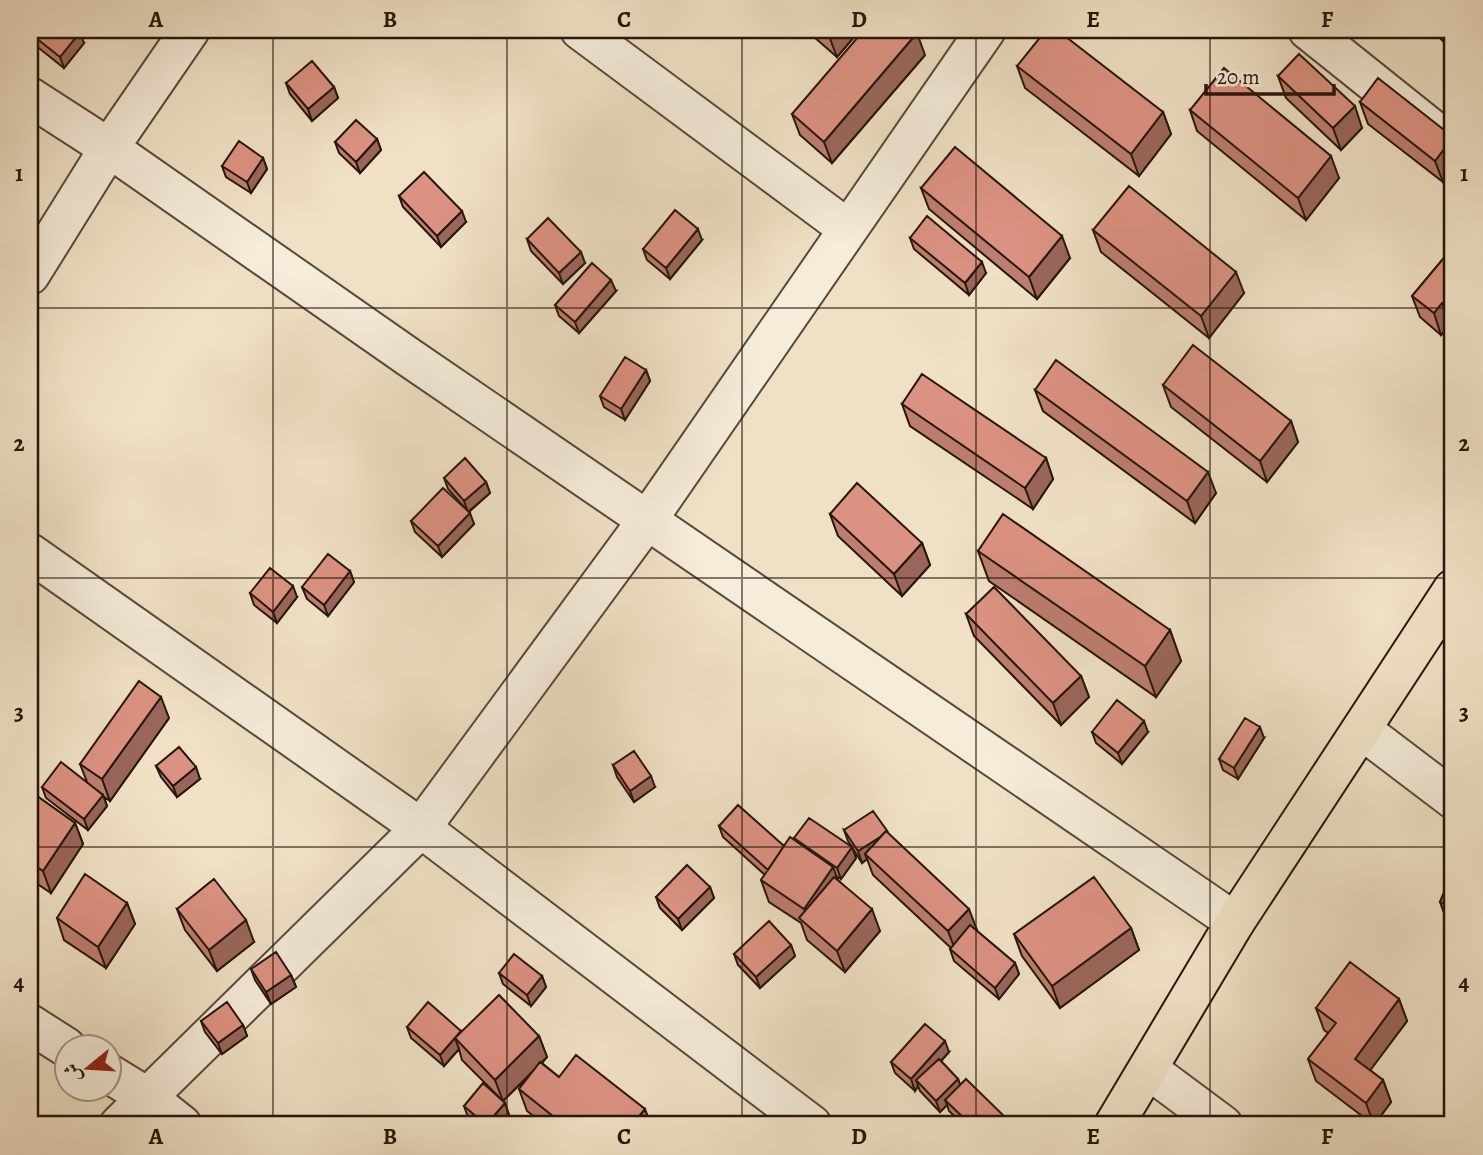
<svg xmlns="http://www.w3.org/2000/svg" width="1483" height="1155" font-family="Alegreya,Amiri,serif">
<style>
.lines{fill:none;stroke-linecap:round;stroke-linejoin:round}
.minor-casing{stroke:#58493a;stroke-width:42}
.major-casing{stroke:#26160c;stroke-width:42}
.minor{stroke:#f5ecda;stroke-width:38}
.major{stroke:#f0e1c6;stroke-width:38}
.wall{fill:#bd7e70;stroke:#26160c;stroke-width:2}
.shaded-wall{fill:#9a665b;stroke:#26160c;stroke-width:2}
.building{fill:#dc9282;stroke:#26160c;stroke-width:2}
.grid{fill:none;stroke:#26160c;stroke-width:2;stroke-opacity:0.55}
.neatline{fill:none;stroke:#26160c;stroke-width:2.5}
.grid-label{font-size:23px;text-anchor:middle;font-weight:bold;fill:#26160c}
</style>
<rect width="100%" height="100%" fill="#f0e1c6"/>
<filter id="stains"><feTurbulence type="fractalNoise" baseFrequency=".00286" numOctaves="4"/><feColorMatrix values="0 0 0 0 .2 0 0 0 0 .09 0 0 0 0 .02 0 0 0 .5 -.17"/></filter>
<radialGradient id="worn" r=".72"><stop offset=".6" stop-color="#630" stop-opacity="0"/><stop offset="1" stop-color="#630" stop-opacity=".3"/></radialGradient>
<g class="lines">
<g class="minor-casing">
<path id="minor" d="M580,30L848,229
M1308,30L1453,146
M30,97L109,148L410,358L1235,922
M30,275L109,148L190,30
M30,553L421,828L812,1125
M1362,730L1453,799
M30,1024L66,1047
M1149,1070L1223,1125
M108,1073L147,1097L182,1125
M119,1125L421,828L648,519L986,30"/>
</g>
<g class="major-casing">
<path id="major" d="M1114,1125L1235,922L1453,589"/>
</g>
<use href="#minor" class="minor"/>
<use href="#major" class="major"/>
</g>
<path class="wall" d="M806,30H860L837,57Z
M1436,30H1453V52L1438,36Z
M31,34L84,43L64,68L35,45Z
M925,55L832,163L800,135L792,114Z
M1017,66L1163,112L1171,134L1139,176L1025,88Z
M1278,76L1362,128L1341,150L1286,98Z
M286,83L334,87L338,98L312,121L290,94Z
M1360,102L1453,137V168L1443,182L1368,124Z
M1190,110L1339,178L1306,220L1197,131Z
M377,139L381,150L360,173L339,153L335,142Z
M263,158L267,169L251,193L226,177L222,166Z
M921,188L1070,258L1037,299L929,209Z
M399,196L466,222L441,247L403,207Z
M1093,230L1244,293L1209,338L1101,252Z
M910,238L986,273L969,295L914,249Z
M527,239L585,263L563,284L531,251Z
M702,240L670,279L647,260L643,249Z
M1453,247V328L1450,325L1441,335L1420,317L1412,296Z
M616,291L579,333L559,316L555,305Z
M646,370L650,381L625,420L604,407L600,396Z
M1163,385L1291,421L1298,442L1267,482L1171,407Z
M1035,390L1216,493L1195,523L1043,411Z
M902,404L1046,458L1053,479L1033,509L910,426Z
M444,478L486,482L490,493L469,512L474,524L442,557L415,532L411,521L465,508L448,489Z
M830,514L922,543L930,565L902,596L838,536Z
M978,551L1170,630L1181,661L1156,697L989,581Z
M350,571L354,582L328,616L307,599L302,587Z
M250,593L297,597L277,623L254,605Z
M966,614L1081,676L1089,697L1061,725L974,636Z
M169,718L110,801L104,797L107,806L88,830L46,798L42,787L87,782L80,764Z
M1092,732H1148L1122,764L1096,743Z
M1264,738L1238,779L1223,770L1219,759Z
M613,765L655,787L634,802L617,777Z
M156,766L200,779L177,797L161,777Z
M30,791L75,823L83,844L51,893L30,879Z
M719,826L784,846L795,841L794,838L852,847L856,858L841,879L836,876L838,880L880,931L845,972L807,940L801,923L769,902L761,880L765,875L723,837Z
M844,830L977,930V931L1015,963L1019,974L999,999L954,961L950,949L951,948L873,875L867,859L862,863L848,841Z
M1453,871V917L1444,913L1440,902Z
M710,887L714,898L682,930L660,908L656,897Z
M127,903L135,924L106,968L64,940L57,918Z
M177,909L254,942L217,971L185,930Z
M1131,928L1139,950L1060,1008L1022,956L1014,934Z
M791,945L795,956L760,988L738,965L734,954Z
M251,969L291,975L296,987L271,1004L255,980Z
M499,973L542,976L546,987L531,1006L503,984Z
M1399,999L1407,1021L1370,1070L1383,1080L1391,1102L1374,1125L1316,1081L1308,1059L1328,1033L1324,1030L1316,1008Z
M201,1021L243,1025L247,1036L222,1054L205,1032Z
M407,1027L539,1036L547,1057L542,1063L559,1077L651,1125H545L527,1111L519,1089L533,1072L503,1101L505,1103L509,1115L500,1125H478L468,1117L464,1106L502,1100L462,1060L459,1049L444,1066L411,1038Z
M949,1052L941,1061L958,1079L960,1084L1009,1125H964L949,1111L947,1105L940,1112L920,1091L918,1086L915,1091L895,1073L891,1062Z"/>
<path class="shaded-wall" d="M834,30H860L837,57L829,36Z
M80,32L84,43L64,68L60,57Z
M917,33L925,55L832,163L824,142Z
M334,87L338,98L312,121L308,109Z
M1355,106L1362,128L1341,150L1333,128Z
M1163,112L1171,134L1139,176L1131,154Z
M1453,137V168L1443,182L1435,161Z
M377,139L381,150L360,173L356,162Z
M1331,156L1339,178L1306,220L1298,198Z
M263,158L267,169L251,193L247,182Z
M462,211L466,222L441,247L437,236Z
M698,229L702,240L670,279L666,268Z
M1062,236L1070,258L1037,299L1029,277Z
M581,252L585,263L563,284L559,273Z
M982,262L986,273L969,295L965,283Z
M1236,272L1244,293L1209,338L1201,316Z
M611,280L616,291L579,333L575,322Z
M1442,303L1450,325L1441,335L1434,313Z
M646,370L650,381L625,420L621,409Z
M1291,421L1298,442L1267,482L1260,461Z
M1046,458L1053,479L1033,509L1025,488Z
M1208,472L1216,493L1195,523L1187,501Z
M486,482L490,493L468,512L464,501Z
M470,513L474,524L442,557L438,546Z
M922,543L930,565L902,596L894,574Z
M350,571L354,582L328,616L324,605Z
M293,586L297,597L277,623L273,612Z
M1170,630L1181,661L1156,697L1145,666Z
M1081,676L1089,697L1061,725L1053,703Z
M161,697L169,718L110,801L102,779Z
M1144,721L1148,732L1122,764L1118,753Z
M1260,727L1264,738L1238,779L1234,768Z
M196,767L200,779L177,797L173,786Z
M651,776L655,787L634,802L630,791Z
M103,795L107,806L88,830L84,819Z
M75,823L83,844L51,893L43,871Z
M888,832L865,854L867,859L862,863L858,851Z
M852,847L856,858L841,879L837,868Z
M833,867L841,889L811,929L804,909Z
M710,887L714,898L682,930L678,919Z
M127,903L135,924L106,968L98,947Z
M872,909L880,931L845,972L837,951Z
M969,909L977,930L956,952L948,931Z
M246,920L254,942L217,971L209,950Z
M1131,928L1139,950L1060,1008L1052,986Z
M791,945L795,956L760,988L756,977Z
M1015,963L1019,974L999,999L995,988Z
M291,975L296,987L271,1004L266,992Z
M542,976L546,987L531,1006L527,995Z
M1399,999L1407,1021L1363,1080L1355,1059Z
M243,1025L247,1036L222,1054L218,1043Z
M461,1031L455,1038L459,1049L444,1066L440,1055Z
M539,1036L547,1057L503,1101L495,1080Z
M945,1041L949,1052L920,1084L916,1080L918,1086L915,1091L911,1079Z
M958,1079L962,1090L945,1100L947,1105L940,1112L936,1101Z
M1383,1080L1391,1102L1374,1125L1366,1103Z
M505,1103L509,1115L500,1125H486Z
M645,1109L651,1125H632Z
M1007,1119L1009,1125H1001Z"/>
<path class="building" d="M35,30H78L80,32L60,57L31,34Z
M822,30H834L829,36Z
M864,30H913L917,33L824,142L792,114Z
M1046,30H1057L1163,112L1131,154L1017,66Z
M1439,30H1453V45Z
M1299,54L1355,106L1333,128L1278,76Z
M312,61L334,87L308,109L286,83Z
M1224,68L1331,156L1298,198L1190,110Z
M1378,78L1453,137L1435,161L1360,102Z
M356,120L377,139L356,162L335,142Z
M239,141L263,158L247,182L222,166Z
M955,147L1062,236L1029,277L921,188Z
M424,172L462,211L437,236L399,196Z
M1129,186L1236,272L1201,316L1093,230Z
M675,210L698,229L666,268L643,249Z
M927,216L982,262L965,283L910,238Z
M548,218L581,252L559,273L527,239Z
M1453,247V291L1452,292L1453,291V315L1442,303L1434,313L1412,296Z
M592,263L611,280L575,322L555,305Z
M1193,345L1291,421L1260,461L1163,385Z
M625,357L646,370L621,409L600,396Z
M1056,360L1208,472L1187,501L1035,390Z
M922,374L1046,458L1025,488L902,404Z
M465,458L486,482L464,501L444,478Z
M857,483L922,543L894,574L830,514Z
M443,488L470,513L438,546L411,521Z
M1003,514L1170,630L1145,666L978,551Z
M328,554L350,571L324,605L302,587Z
M270,568L293,586L273,612L250,593Z
M994,587L1081,676L1053,703L966,614Z
M139,681L161,697L102,779L80,764Z
M1117,700L1144,721L1118,753L1092,732Z
M1245,718L1260,727L1234,768L1219,759Z
M179,747L196,767L173,786L156,766Z
M634,751L651,776L630,791L613,765Z
M61,762L103,795L84,819L42,787Z
M30,791L75,823L43,871L30,862Z
M738,805L784,846L768,870L719,826Z
M873,811L888,832L886,831L880,837L858,851L844,830Z
M809,818L852,847L837,868L794,838Z
M886,831L969,909L948,931L865,854Z
M790,837L833,867L804,909L761,880Z
M687,865L710,887L678,919L656,897Z
M1453,871V908L1440,902Z
M85,874L127,903L98,947L57,918Z
M834,877L872,909L837,951L799,918Z
M1094,877L1131,928L1052,986L1014,934Z
M214,879L246,920L209,950L177,909Z
M769,921L791,945L756,977L734,954Z
M970,925L1015,963L995,988L950,949Z
M276,952L291,975L266,992L251,969Z
M514,954L542,976L527,995L499,973Z
M1350,962L1399,999L1355,1059L1383,1080L1366,1103L1308,1059L1336,1023L1316,1008Z
M499,995L539,1036L495,1080L455,1038Z
M227,1002L243,1025L218,1043L201,1021Z
M428,1002L461,1031L440,1055L407,1027Z
M925,1024L945,1041L911,1079L891,1062Z
M576,1055L645,1109L632,1125H564L519,1089L540,1062L559,1077Z
M939,1059L958,1079L936,1101L916,1080Z
M966,1079L1007,1119L1001,1125H971L945,1100Z
M483,1083L505,1103L486,1125L464,1106Z
M454,1118L463,1125H449Z"/>
<path class="grid" d="M273,30V1125M507,30V1125M742,30V1125M976,30V1125M1210,30V1125M30,308H1453M30,578H1453M30,847H1453"/>
<rect width="1483" height="1155" fill="none" stroke="#f0e1c6" stroke-width="77"/>
<g transform="translate(88 1068) rotate(252)"><circle r="33" fill="#f5ecda" stroke="#a29688" stroke-width="2"/>
<path d="M0-5L12 26L0 18L-12 26Z" fill="#8f2418"/>
<text y="-10" font-size="19" font-weight="bold" text-anchor="middle" fill="#26160c">ش</text>
</g>
<path d="M1206 84v10h128v-10" fill="none" stroke="#26160c" stroke-width="3.5"/>
<text x="1217" y="84" font-size="21" fill="#26160c" stroke="#f5ecda" stroke-width="5" paint-order="stroke">20 m</text>
<rect x="38" y="38" width="1406" height="1078" class="neatline"/>
<g class="grid-label">
<text x="156" y="27">A</text>
<text x="390" y="27">B</text>
<text x="624" y="27">C</text>
<text x="859" y="27">D</text>
<text x="1093" y="27">E</text>
<text x="1327" y="27">F</text>
<text x="19" y="181">1</text>
<text x="1464" y="181">1</text>
<text x="19" y="451">2</text>
<text x="1464" y="451">2</text>
<text x="19" y="720">3</text>
<text x="1464" y="720">3</text>
<text x="19" y="990">4</text>
<text x="1464" y="990">4</text>
<text x="156" y="1144">A</text>
<text x="390" y="1144">B</text>
<text x="624" y="1144">C</text>
<text x="859" y="1144">D</text>
<text x="1093" y="1144">E</text>
<text x="1327" y="1144">F</text>
</g>
<rect width="100%" height="100%" filter="url(#stains)"/>
<rect width="100%" height="100%" fill="url(#worn)"/>
</svg>
